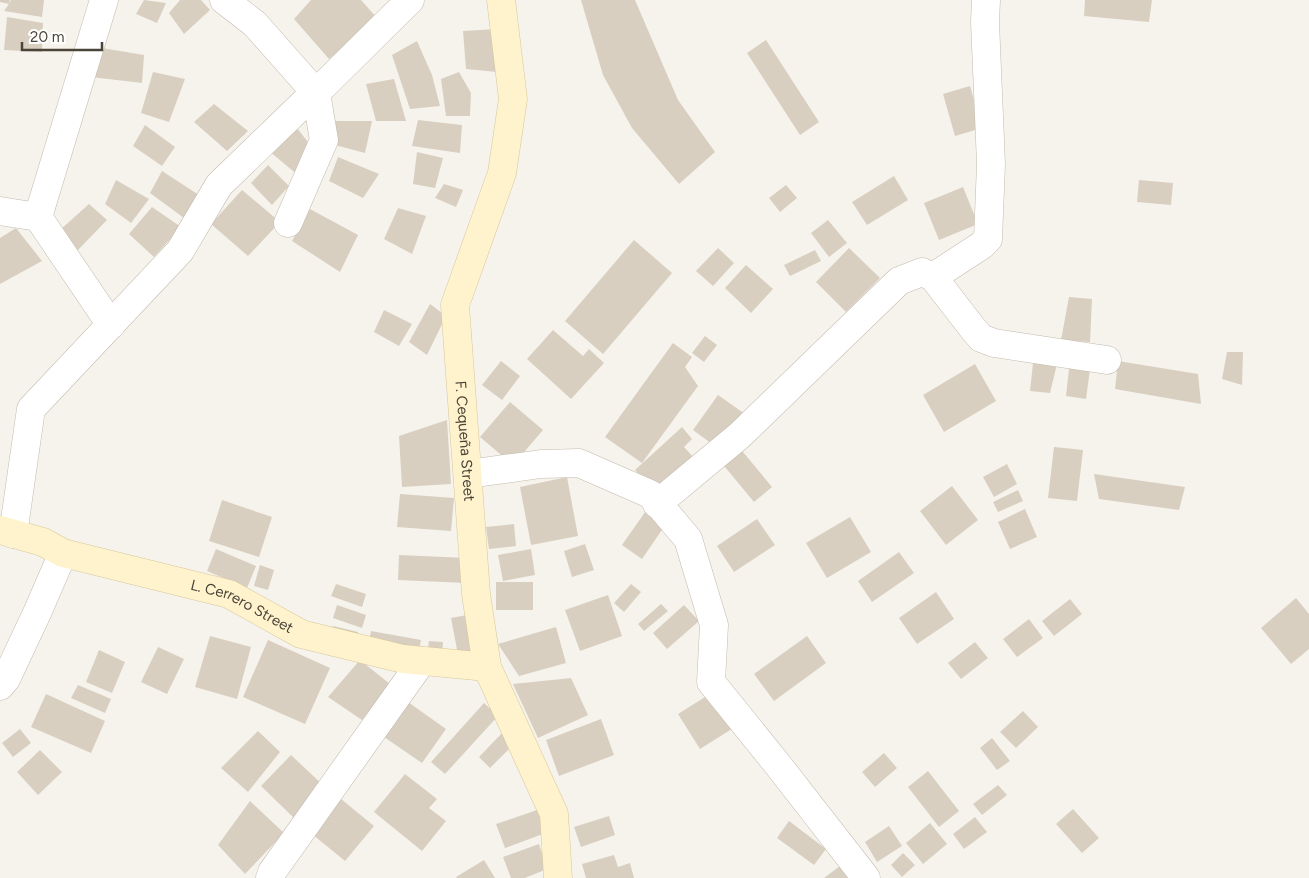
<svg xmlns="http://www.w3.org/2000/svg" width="1309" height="878" font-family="Figtree,sans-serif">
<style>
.building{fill:#d8cfc1}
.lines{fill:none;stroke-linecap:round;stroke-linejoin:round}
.street-casing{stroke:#c2bbae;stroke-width:29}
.secondary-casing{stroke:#d6c79b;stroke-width:29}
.street{stroke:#fff;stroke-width:28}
.secondary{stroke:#fff3cd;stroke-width:28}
.labels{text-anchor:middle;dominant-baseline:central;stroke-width:4;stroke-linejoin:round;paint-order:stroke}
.street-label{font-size:15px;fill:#4b4439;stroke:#fff}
</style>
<rect width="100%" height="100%" fill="#f6f3ec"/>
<path class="building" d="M0,0H10L9,4L11,0H44L42,17L4,11L9,4L0,2Z
M144,0L166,3L157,23L136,14Z
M180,0H201L210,10L184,34L169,13Z
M311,0H361L377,18L329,59L294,19Z
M581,0H635L678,100L715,152L679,184L632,128L603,75Z
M1085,0H1152L1149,22L1084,16Z
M7,17L43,23L42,52L4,50Z
M497,29V72L466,69L463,31Z
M766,40L819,122L800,135L747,53Z
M417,41L432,75L440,106L410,109L392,55Z
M96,47L144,55L142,83L91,77Z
M153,72L185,79L169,122L141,113Z
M459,72L471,93L470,116H446L441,79Z
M394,79L406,121H376L366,84Z
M970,86L982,128L955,136L943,94Z
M214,104L248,131L227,151L194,122Z
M418,120L462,125L460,153L412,146Z
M335,121H372L365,153L335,145Z
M145,125L175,147L162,166L133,146Z
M297,128L314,150L299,176L269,151Z
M417,152L443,158L435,188L413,184Z
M338,157L379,174L363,198L329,181Z
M268,165L289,186L272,205L251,183Z
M162,171L202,197L184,218L150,193Z
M894,176L908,200L867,225L852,202Z
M116,180L149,199L131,223L105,204Z
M1139,180L1173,183L1171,205L1137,202Z
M444,184L463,190L456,207L435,198Z
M786,185L797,198L780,212L769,198Z
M963,187L978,224L939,240L924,203Z
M242,190L280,222L248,256L211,224Z
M89,204L107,220L76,252L60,230Z
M152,207L181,227L154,257L129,234Z
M398,208L426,216L412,254L384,239Z
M310,209L358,235L340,272L292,241Z
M828,220L847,243L829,257L811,233Z
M16,228L42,261L0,284V238Z
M634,240L672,273L603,354L565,321Z
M718,248L734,263L713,286L696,271Z
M849,248L880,278L846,312L816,282Z
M815,250L821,261L790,276L784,265Z
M746,265L773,289L751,313L725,288Z
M1069,297L1092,299L1090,342L1061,340Z
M430,304L446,316L427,355L409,342Z
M384,310L412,324L399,346L374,332Z
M553,330L583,356L589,349L604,363L571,399L527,359Z
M705,336L717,345L704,362L692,353Z
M673,343L692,357L685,367L698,386L642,463L605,437Z
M1227,352H1243L1242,385L1222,379Z
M1034,354L1059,356L1050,393L1030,391Z
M1070,360L1091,362L1086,399L1066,396Z
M501,361L520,376L502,400L482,385Z
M1118,361L1198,374L1201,404L1115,389Z
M975,364L996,401L944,432L923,395Z
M718,395L745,414L719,449L693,430Z
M510,402L543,430L513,465L480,437Z
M447,420L451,484L402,487L399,436Z
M682,427L692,439L684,447L696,460L657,494L635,470Z
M738,446L772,487L754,502L720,461Z
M1054,447L1083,450L1077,501L1048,498Z
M1007,464L1017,484L994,497L983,477Z
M1094,474L1185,487L1179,510L1099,499Z
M567,477L578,536L531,545L520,487Z
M952,486L978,520L946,545L920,511Z
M1018,490L1023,501L998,512L993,502Z
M400,494L454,498L451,531L397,527Z
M222,500L272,517L259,557L209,541Z
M650,505L666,524L642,559L622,545Z
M1025,509L1037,537L1010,549L998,522Z
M850,517L871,552L827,578L806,543Z
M757,519L775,545L734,572L717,546Z
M514,524L516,546L489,549L486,527Z
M585,544L594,570L572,577L564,551Z
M216,549L256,566L247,588L207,571Z
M531,549L535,575L503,581L498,555Z
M899,552L914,573L872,602L858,581Z
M399,555L468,558L467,583L398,580Z
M260,565L274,570L268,590L254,586Z
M496,582H533V610H496Z
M336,584L366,594L362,607L331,596Z
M631,584L641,592L624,612L614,603Z
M936,592L954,619L917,644L899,618Z
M608,595L622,636L580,651L565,610Z
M1296,598L1309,614V649L1291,664L1261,628Z
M1070,599L1082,614L1054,636L1042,621Z
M661,604L668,611L644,631L638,624Z
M337,605L366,615L362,628L333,618Z
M684,605L699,621L667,649L653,633Z
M467,615L474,657L459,660L451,618Z
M1029,619L1043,638L1017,657L1003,639Z
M333,626L358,632L356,641L331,636Z
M556,627L566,663L519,676L498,644Z
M371,631L421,640L418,656L368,647Z
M210,636L251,647L237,699L195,687Z
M807,636L826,663L774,701L754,674Z
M268,640L330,668L305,724L243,697Z
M429,641L443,642L442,657L427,656Z
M975,642L988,658L961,679L948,663Z
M158,647L184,659L167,694L141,682Z
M99,650L125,662L112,693L86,682Z
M360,660L390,684L362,720L328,697Z
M571,678L588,715L538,738L513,684Z
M78,685L111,699L105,713L71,698Z
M713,692L735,727L700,749L678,714Z
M46,694L105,721L91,753L31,727Z
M408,702L446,729L422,763L384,737Z
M484,703L498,716L445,774L431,762Z
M1023,711L1038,727L1016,748L1000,732Z
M601,719L614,755L559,776L546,740Z
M20,729L31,743L13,757L2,743Z
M258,731L280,752L248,792L221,768Z
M503,732L515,743L490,768L479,757Z
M992,738L1010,761L997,770L980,748Z
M40,750L62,772L38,795L17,772Z
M884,753L897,768L875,787L862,772Z
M291,755L325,787L295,819L261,786Z
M928,771L959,811L939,827L908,787Z
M405,774L437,799L429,808L446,821L422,851L374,812Z
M998,785L1007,795L982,815L973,804Z
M341,799L374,826L345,861L312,834Z
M250,801L284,833L245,874L218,845Z
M540,809L548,832L505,848L496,824Z
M1073,809L1099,838L1082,853L1056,824Z
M609,816L615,835L581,847L574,827Z
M975,817L987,832L964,849L953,834Z
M789,821L826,849L814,865L777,838Z
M930,823L947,844L923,864L906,843Z
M889,826L902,846L877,862L865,842Z
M539,844L547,869L525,878H511L503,857Z
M903,853L915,865L902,877L891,865Z
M614,855L618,867L630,863L634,878H586L582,864Z
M484,860L495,878H457L456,877Z
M840,866L850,878H824Z"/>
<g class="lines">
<g class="street-casing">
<path id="street" d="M224,0L255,24L316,93L324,140L288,223
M0,211L38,217L111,325
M38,217L104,0
M933,277L982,245L988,239L991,164L985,22L986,0
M468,474L541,464L579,463L650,494L688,539L714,625L711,682L778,765L866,878
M657,504L740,435L899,281L922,272L933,277L974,330L981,338L994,343L1107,360
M13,534L31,409L180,251L219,185L306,101L316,93L410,0
M0,686L6,679L37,613L63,553
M270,878L272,872L422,661"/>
</g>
<g class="secondary-casing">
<g id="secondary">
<path id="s1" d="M501,0L513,99L502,173L455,305L476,594L487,667L554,814L558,878"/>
<path id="s2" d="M0,530L43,542L63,553L229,594L301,634L403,659L487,667"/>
</g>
</g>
<use href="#street" class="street"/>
<use href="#secondary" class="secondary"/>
</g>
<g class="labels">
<g class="street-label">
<text stroke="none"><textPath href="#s1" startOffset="451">F. Cequeña Street</textPath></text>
<text stroke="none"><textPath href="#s2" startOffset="255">L. Cerrero Street</textPath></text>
</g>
</g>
<path d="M22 42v8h80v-8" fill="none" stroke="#4b4439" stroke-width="2.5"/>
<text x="30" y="42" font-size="15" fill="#4b4439" stroke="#ffffff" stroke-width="4" paint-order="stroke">20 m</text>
</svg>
